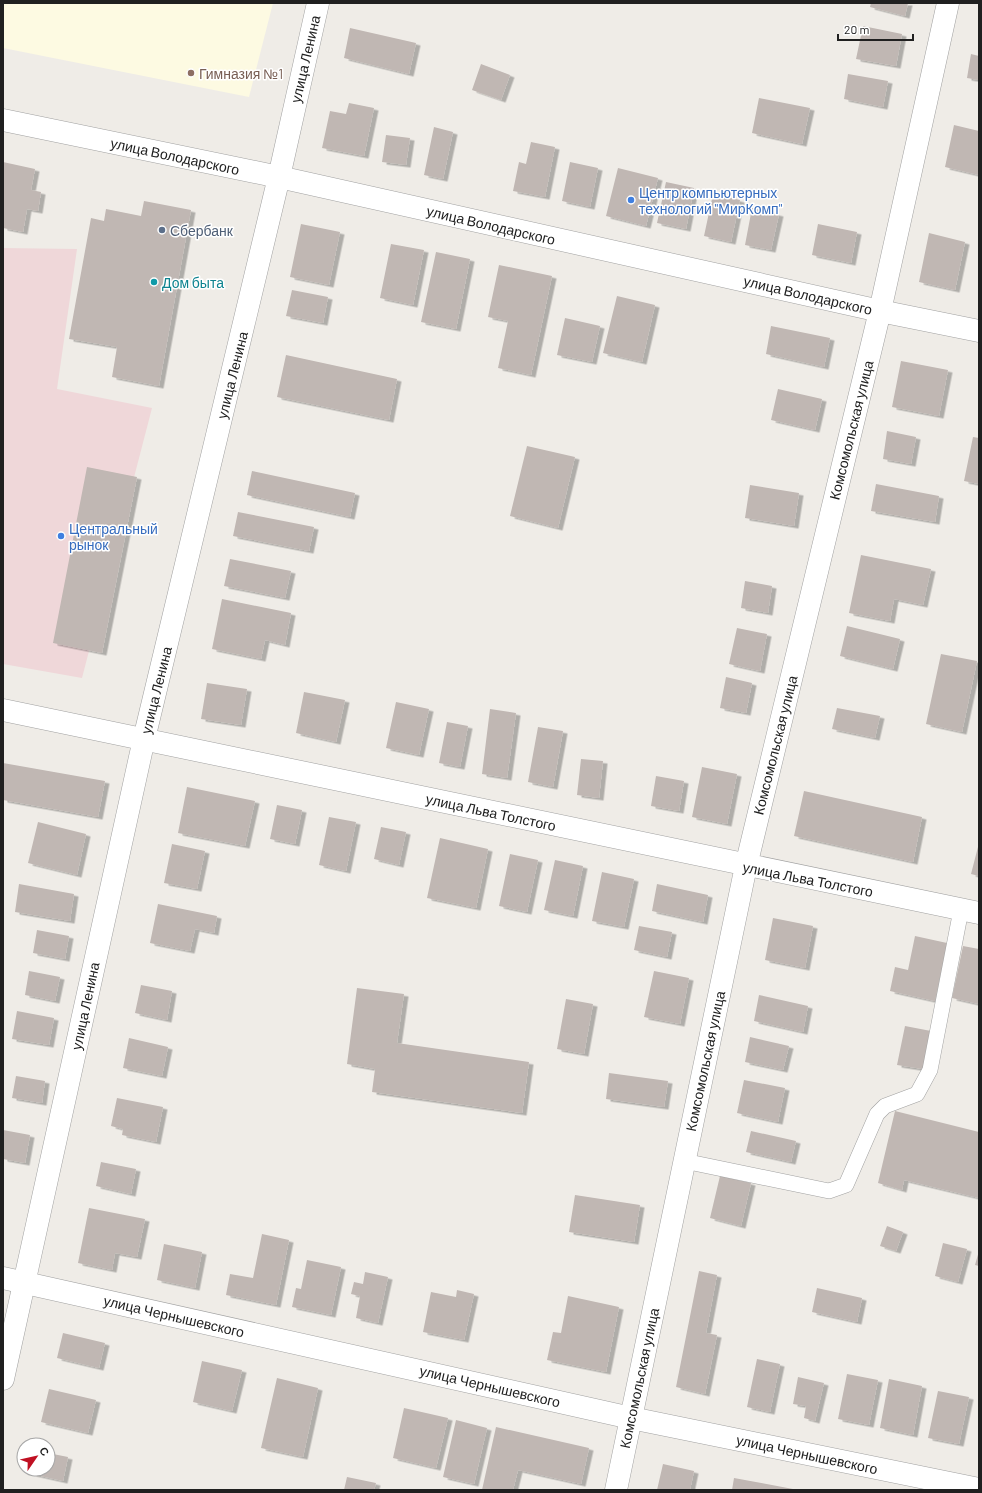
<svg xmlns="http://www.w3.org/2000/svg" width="982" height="1493" font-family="Barlow,sans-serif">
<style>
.commercial{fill:#efd7d9}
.education{fill:#fdfae2}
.building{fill:#c0b7b3;filter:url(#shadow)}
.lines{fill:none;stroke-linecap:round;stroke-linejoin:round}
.service-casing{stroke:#a1a1a1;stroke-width:16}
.minor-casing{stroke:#a1a1a1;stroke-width:23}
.tertiary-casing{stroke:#a1a1a1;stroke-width:23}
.service{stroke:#fff;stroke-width:15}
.minor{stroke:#fff;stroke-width:22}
.tertiary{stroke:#fff;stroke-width:22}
.education-dot{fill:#8d6e63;stroke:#fff;stroke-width:1.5}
.shop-dot{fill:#3f7fe0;stroke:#fff;stroke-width:1.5}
.service-dot{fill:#5c6f8a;stroke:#fff;stroke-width:1.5}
.culture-dot{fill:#0f9aa8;stroke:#fff;stroke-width:1.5}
.labels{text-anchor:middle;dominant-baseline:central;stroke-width:3;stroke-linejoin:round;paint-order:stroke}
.street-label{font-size:14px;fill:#202020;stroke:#fff}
.education-label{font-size:14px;fill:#785e54;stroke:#fff;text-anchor:start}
.shop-label{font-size:14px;fill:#366cbe;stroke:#fff;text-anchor:start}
.service-label{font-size:14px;fill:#4e5e75;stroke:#fff;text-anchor:start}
.culture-label{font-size:14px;fill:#0d838f;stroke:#fff;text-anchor:start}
</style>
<defs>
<filter id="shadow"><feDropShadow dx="4.5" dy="2.5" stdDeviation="0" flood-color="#0004"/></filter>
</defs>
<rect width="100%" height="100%" fill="#efece7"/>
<path class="commercial" d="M3,248L77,249L57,389L152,408L82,678L3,664Z"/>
<path class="education" d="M3,3H273L249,97L3,48Z"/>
<path class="building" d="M871,3H908L905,16L870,7Z
M863,26L902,34L896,66L856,59Z
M350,28L416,43L409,74L344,58Z
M971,54L979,56V80L967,78Z
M481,64L510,75L501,100L472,90Z
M848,74L888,81L883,107L844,99Z
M759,98L810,108L802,144L752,133Z
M349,103L374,108L364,156L322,148L330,111L346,114Z
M954,125L979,131V175L945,167Z
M434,127L453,132L443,179L424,175Z
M386,135L410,138L406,165L382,162Z
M531,142L555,147L545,197L513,191L519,162L526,164Z
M3,162L35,169L31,190L41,192L38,211L27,209L23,232L3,228Z
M570,162L598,168L590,207L562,201Z
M618,168L658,178L646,226L606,216Z
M666,182L694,188L686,229L657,223Z
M713,194L740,200L731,242L704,236Z
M144,201L191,210L159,386L112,377L117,347L69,339L91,218L104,221L106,209L141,216Z
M752,208L779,214L771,250L745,245Z
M301,224L340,232L329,285L290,277Z
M818,224L857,232L851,263L812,255Z
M929,233L965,242L955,290L919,282Z
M391,244L424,250L413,305L380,298Z
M436,252L470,259L456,329L421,322Z
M499,265L552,276L531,375L498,368L508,321L488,317Z
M292,290L328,297L323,323L286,316Z
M617,296L655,305L642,362L603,353Z
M565,318L600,326L592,362L557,355Z
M771,326L830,338L824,367L766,354Z
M286,355L397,379L389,420L277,397Z
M901,361L948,370L939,416L892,407Z
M778,389L822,399L815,430L771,420Z
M887,431L916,437L911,464L883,459Z
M973,437L979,438V484L964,481Z
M527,446L575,457L558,528L510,516Z
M87,467L137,477L102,653L53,643Z
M252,471L355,493L350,517L247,495Z
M876,484L939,496L935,522L871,511Z
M750,485L799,493L794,526L745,518Z
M238,512L314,527L309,551L233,536Z
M861,555L931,569L923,605L894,599L890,621L849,613Z
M230,559L291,571L285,598L224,586Z
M745,581L772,586L768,613L741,608Z
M222,599L291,613L285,645L265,640L261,659L212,649Z
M847,626L900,639L893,669L840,656Z
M737,628L767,634L760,671L729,664Z
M941,654L977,661L962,732L926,724Z
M726,677L752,683L746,713L720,708Z
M207,683L247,689L241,725L201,719Z
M304,692L345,700L336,742L296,733Z
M396,702L429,709L419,755L386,748Z
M837,708L880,716L875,738L832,729Z
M490,709L516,713L507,778L482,774Z
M447,722L468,726L460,767L439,763Z
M538,727L563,731L553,787L528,782Z
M581,759L603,761L599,798L577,795Z
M3,763L105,781L98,817L3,800Z
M702,767L737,774L727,824L692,817Z
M656,776L684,781L679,811L651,806Z
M187,787L255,801L245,846L178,833Z
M804,791L922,817L913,862L794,836Z
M277,805L302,810L295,844L270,839Z
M329,817L356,822L346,871L319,865Z
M38,822L86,834L77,875L28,863Z
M381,827L406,832L399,865L374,859Z
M440,838L488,849L476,908L427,898Z
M979,843V876L971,874Z
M172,844L205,851L197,889L164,883Z
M510,854L538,860L527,912L499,906Z
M555,860L583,866L573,916L544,910Z
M602,872L634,879L624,927L592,921Z
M19,884L74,894L70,921L15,912Z
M657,884L708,895L703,922L652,911Z
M158,904L217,916L214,933L195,929L190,951L150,943Z
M773,918L813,926L805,968L765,960Z
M639,926L672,932L667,957L634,950Z
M37,930L69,936L65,959L33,953Z
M915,936L947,943L935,1001L890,991L895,967L908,970Z
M963,946L979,949V1004L952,998Z
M29,971L60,977L55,1001L25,995Z
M654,971L689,978L680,1024L644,1017Z
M141,985L172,991L167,1020L135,1013Z
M357,988L404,994L397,1043L529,1062L522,1113L372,1092L375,1069L347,1064Z
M759,995L808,1006L803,1032L754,1021Z
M566,999L593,1004L584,1054L557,1049Z
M17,1011L54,1018L49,1045L12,1039Z
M905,1026L931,1031L923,1069L897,1065Z
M750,1037L789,1046L783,1070L745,1062Z
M129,1038L168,1047L162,1076L123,1068Z
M609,1073L668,1081L664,1107L606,1099Z
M16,1076L45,1081L42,1103L12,1098Z
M744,1080L785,1088L778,1122L737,1113Z
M117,1098L163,1107L156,1142L122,1135L123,1129L111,1126Z
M895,1111L979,1132V1198L904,1180L902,1190L878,1183Z
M3,1130L30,1135L25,1163L3,1159Z
M751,1131L796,1141L791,1162L746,1152Z
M101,1162L136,1169L131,1194L96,1186Z
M720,1176L751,1183L741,1226L710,1218Z
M575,1195L640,1205L634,1242L569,1232Z
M89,1208L145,1219L137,1257L115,1253L112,1270L78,1263Z
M887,1226L903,1232L896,1251L880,1246Z
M262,1234L289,1240L276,1305L226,1295L230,1274L253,1278Z
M943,1243L967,1249L958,1282L935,1276Z
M164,1244L202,1252L195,1288L157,1280Z
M979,1251V1266L975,1265Z
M307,1260L341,1267L331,1315L292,1307L296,1288L301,1289Z
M699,1271L717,1275L706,1333L717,1335L705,1394L676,1387Z
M365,1272L388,1277L378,1323L356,1318L360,1296L351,1294L354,1282L363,1284Z
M817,1288L862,1298L857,1322L812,1312Z
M457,1290L474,1294L464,1340L423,1332L431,1292L456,1297Z
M568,1296L619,1307L606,1372L547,1360L553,1332L561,1333Z
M63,1333L105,1343L99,1368L57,1358Z
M757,1359L780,1364L770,1412L747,1407Z
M202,1361L242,1370L232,1411L193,1402Z
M847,1374L878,1380L869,1425L838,1419Z
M798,1377L824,1383L815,1421L804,1418L806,1406L793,1404Z
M277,1378L318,1388L303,1457L261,1448Z
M889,1379L922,1386L913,1435L880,1428Z
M49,1389L96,1400L88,1433L41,1422Z
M938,1391L969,1397L959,1444L928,1438Z
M404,1408L448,1418L436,1468L393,1458Z
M456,1420L487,1428L474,1484L443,1477Z
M496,1427L589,1448L581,1484L518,1470L513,1490H482Z
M48,1453L68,1457L63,1481L32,1474L33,1469H48Z
M663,1464L694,1471L690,1490H657Z
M347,1477L376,1483L374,1490H344Z
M734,1478L793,1489V1490H732Z"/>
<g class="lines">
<g class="service-casing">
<path id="service" d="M684,1161L829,1191L846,1185L877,1114L885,1106L917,1094L930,1070L961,910"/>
</g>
<g class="minor-casing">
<path id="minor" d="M3,710L979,913
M3,1278L631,1418L979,1489
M616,1490L746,866L880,311L948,3"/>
</g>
<g class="tertiary-casing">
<path id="tertiary" d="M3,120L279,177L880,311L979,331
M3,1379L144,739L279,177L318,3"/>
</g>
<use href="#service" class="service"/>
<use href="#minor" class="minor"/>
<use href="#tertiary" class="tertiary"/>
</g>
<circle class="education-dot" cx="191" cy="73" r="4"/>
<g class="shop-dot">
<circle cx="631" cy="200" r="4"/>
<circle cx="61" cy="536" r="4"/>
</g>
<circle class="service-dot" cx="162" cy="230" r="4"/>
<circle class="culture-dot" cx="154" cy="282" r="4"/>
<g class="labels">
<g class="street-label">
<text transform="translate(305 59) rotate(-77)">улица Ленина</text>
<text transform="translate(175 156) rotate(12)">улица Володарского</text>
<text transform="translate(491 225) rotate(13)">улица Володарского</text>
<text transform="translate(808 295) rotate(13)">улица Володарского</text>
<text transform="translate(232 375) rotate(-76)">улица Ленина</text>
<text transform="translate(851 430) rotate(-76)">Комсомольская улица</text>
<text transform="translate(156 690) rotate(-76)">улица Ленина</text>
<text transform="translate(775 745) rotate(-76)">Комсомольская улица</text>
<text transform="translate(491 812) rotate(12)">улица Льва Толстого</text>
<text transform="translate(808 879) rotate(11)">улица Льва Толстого</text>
<text transform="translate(85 1006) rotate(-78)">улица Ленина</text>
<text transform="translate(705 1061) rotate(-78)">Комсомольская улица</text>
<text transform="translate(174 1316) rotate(13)">улица Чернышевского</text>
<text transform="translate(639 1378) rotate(-78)">Комсомольская улица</text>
<text transform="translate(490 1386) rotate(13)">улица Чернышевского</text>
<text transform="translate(807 1454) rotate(12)">улица Чернышевского</text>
</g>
<g class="education-label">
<text x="199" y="73">Гимназия №1</text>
</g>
<g class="shop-label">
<text x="639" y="192">Центр компьютерных<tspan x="639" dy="16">технологий "МирКомп"</tspan></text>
<text x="69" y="528">Центральный<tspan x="69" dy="16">рынок</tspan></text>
</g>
<g class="service-label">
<text x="170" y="230">Сбербанк</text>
</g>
<g class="culture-label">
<text x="162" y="282">Дом быта</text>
</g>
</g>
<rect width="982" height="1493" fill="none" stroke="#202020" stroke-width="8"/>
<g transform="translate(36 1457) rotate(56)"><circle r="19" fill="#ffffff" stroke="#a6a6a6"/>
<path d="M0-3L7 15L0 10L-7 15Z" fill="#c01022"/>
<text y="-6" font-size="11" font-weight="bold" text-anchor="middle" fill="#202020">С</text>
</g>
<path d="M838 34v6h75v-6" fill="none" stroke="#202020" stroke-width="2"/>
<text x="844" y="34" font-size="12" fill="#202020" stroke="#ffffff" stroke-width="3" paint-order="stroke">20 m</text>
</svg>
